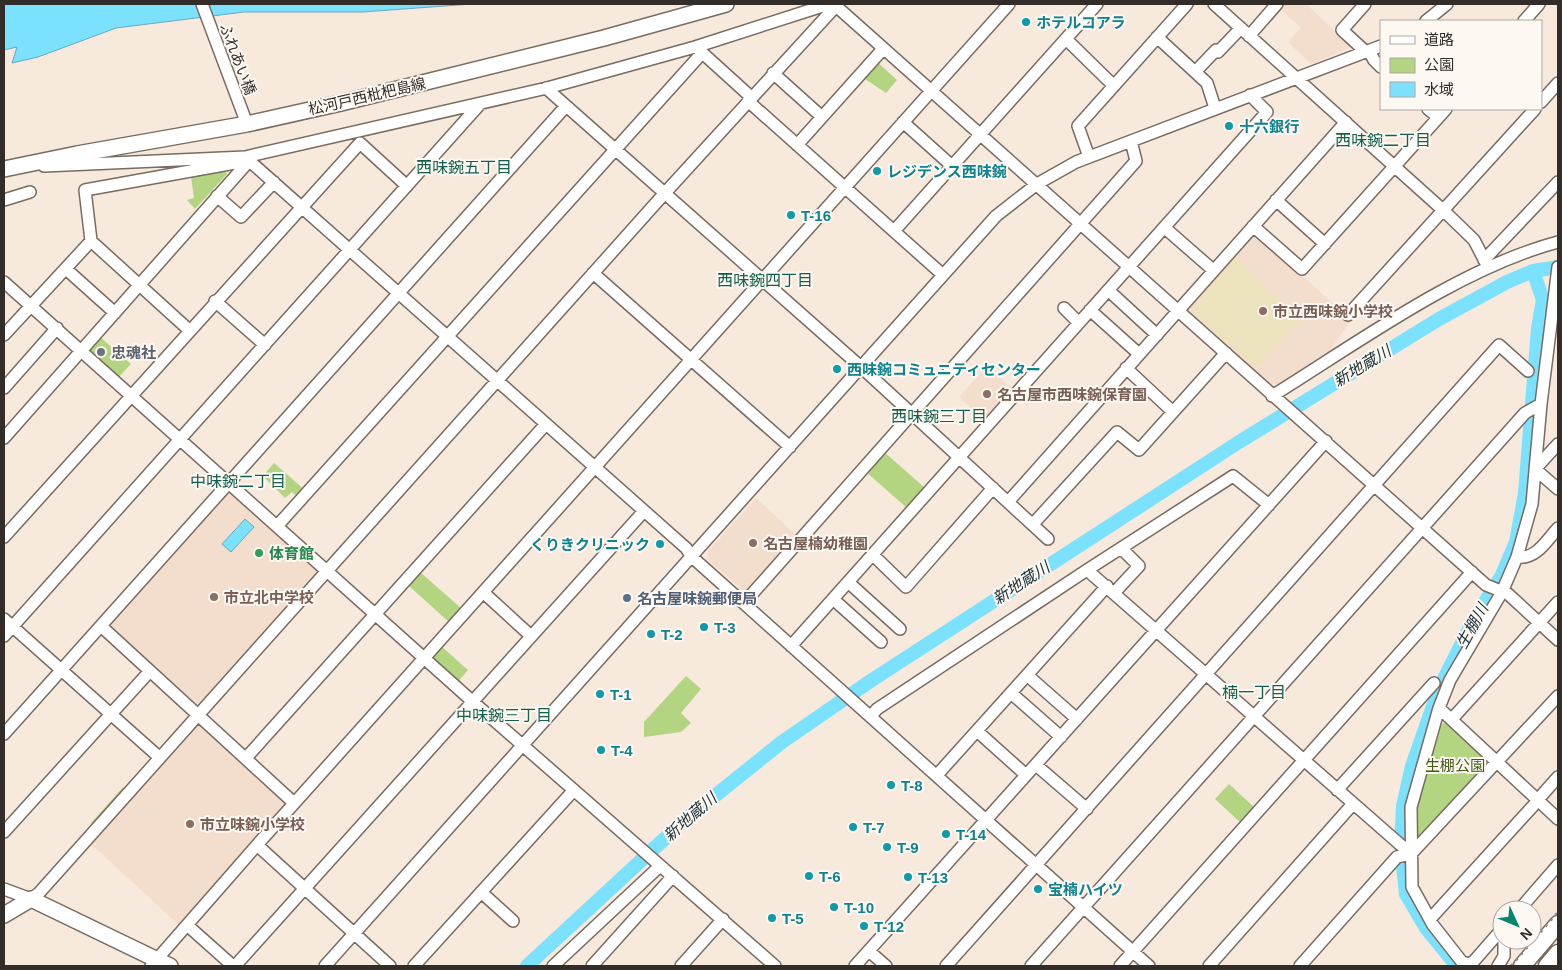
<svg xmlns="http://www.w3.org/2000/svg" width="1562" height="970" font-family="Helvetica,'Noto Sans JP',sans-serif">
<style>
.built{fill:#f3ddcc}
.green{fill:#b3d480}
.sand{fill:#ece2bd}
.water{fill:#7ce1fc;stroke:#66abbd}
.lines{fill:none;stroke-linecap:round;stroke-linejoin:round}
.river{stroke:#7ce1fc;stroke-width:14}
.minor-casing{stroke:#786b61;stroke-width:14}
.major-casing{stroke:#786b61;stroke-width:18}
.highway-casing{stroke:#786b61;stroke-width:19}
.minor{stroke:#fff;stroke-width:11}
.major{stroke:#fff;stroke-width:15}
.highway{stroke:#fff;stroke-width:16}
.rail{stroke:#948981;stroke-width:2.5;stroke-dasharray:2.5 5;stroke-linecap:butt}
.culture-dot{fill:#0f9aa8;stroke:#fef8f3;stroke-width:2}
.education-dot{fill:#8d6e63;stroke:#fef8f3;stroke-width:2}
.worship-dot{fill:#6b7280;stroke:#fef8f3;stroke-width:2}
.leisure-dot{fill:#2e9e5b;stroke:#fef8f3;stroke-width:2}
.service-dot{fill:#5c6f8a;stroke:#fef8f3;stroke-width:2}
.labels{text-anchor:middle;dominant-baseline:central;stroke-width:4;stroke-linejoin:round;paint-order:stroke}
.culture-label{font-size:15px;font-weight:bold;fill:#0d838f;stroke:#fef8f3;text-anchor:start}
.street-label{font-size:15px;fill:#332d29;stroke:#fef8f3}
.education-label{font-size:15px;font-weight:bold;fill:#785e54;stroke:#fef8f3;text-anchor:start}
.worship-label{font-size:15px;font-weight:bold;fill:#5b616d;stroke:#fef8f3;text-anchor:start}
.leisure-label{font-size:15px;font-weight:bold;fill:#27864d;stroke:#fef8f3;text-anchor:start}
.service-label{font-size:15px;font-weight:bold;fill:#4e5e75;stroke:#fef8f3;text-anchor:start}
.park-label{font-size:15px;fill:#435a18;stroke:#fef8f3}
.neighbourhood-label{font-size:16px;fill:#13614d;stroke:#fef8f3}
.water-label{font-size:16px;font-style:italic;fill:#1a3138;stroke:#fef8f3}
</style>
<rect width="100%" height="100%" fill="#f8e9dd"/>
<path class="built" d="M1279,4H1306L1352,47L1311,64L1288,42L1301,28L1277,6Z
M1252,233L1257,234L1351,320L1327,355L1283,382L1267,386L1185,314V309Z
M987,366L1015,391L986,421L959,397Z
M232,490L319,570L199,706L109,627V624L228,491Z
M756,498L797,536L746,593L707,559L708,551Z
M198,721L289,800L180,926L90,843Z"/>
<path class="green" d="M876,61L897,80L886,93L862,77Z
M225,170L227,174L195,209L187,200L194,198L191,177Z
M99,336L131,364L117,379L87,352Z
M883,451L925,488L907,508L865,471Z
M274,463L306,491L299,498L292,492L285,498L263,476Z
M420,572L462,609L450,623L408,585Z
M440,645L468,670L457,683L428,657Z
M686,676L701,689L681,713L691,723L681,732L644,737V722Z
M1445,722L1489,763L1422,838L1416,836L1418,802L1442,724Z
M1229,784L1256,809L1242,824L1215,799Z
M123,787L125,790L93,825L91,823Z"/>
<path class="sand" d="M1236,258L1261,280L1260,282L1301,320L1256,368L1191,309Z"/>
<path class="water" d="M4,4H472L363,12H244L116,28L38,57L12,63L17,47L4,50Z
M245,519L254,527L231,552L222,544Z"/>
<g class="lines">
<path class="river" d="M527,966L686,819L782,742L872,680L1239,442L1439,319L1507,282L1533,271L1558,267
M1457,966L1426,928L1406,894L1401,846L1403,806L1412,766L1439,689L1474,619L1501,577L1516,542L1525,493L1538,328L1543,300L1533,271"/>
<g class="minor-casing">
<path id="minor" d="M202,4L247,124
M1214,4L1444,211L1474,240L1488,267
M1365,4L1342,30L1366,52
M1426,21L1447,4
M1524,21L1539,4
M1249,36L1277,4
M1157,37L1207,83L1215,108
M1066,39L1114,86
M697,48L751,97
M1369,51L1374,60L1381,67
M1195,72L1216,50L1218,52L1241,28
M773,73L822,117
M546,88L861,367L1048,539
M748,101L943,275
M1541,102L1558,83
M1428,109L1438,117
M903,122L952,166
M797,145L883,49
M245,157L547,88L695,47L829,4
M1089,157L1078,126L1187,4
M44,166L245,157L686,548L692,557L1149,966
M217,196L241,217L274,182
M4,200L30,192
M1276,200L1325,244
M1253,226L1302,269L1446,109
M1165,228L1213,270
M894,231L1097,4
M1484,260L1558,182
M66,269L115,313
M593,273L790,447
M4,282L472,701L775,966
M1108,290L1157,335
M215,301L265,345
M1064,308L1079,323
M1090,310L1139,354
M1348,315L1535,109
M189,330L91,241L85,190L235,163
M4,335L91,241
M1126,368L1173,412
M4,388L57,328
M1272,396C1359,342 1460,268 1558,242
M4,438L249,161
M1558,444L1535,469L1558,489
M1008,502L1346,122
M1033,524L1117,432L1139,450L1226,353
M278,525L702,53
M4,537L360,143L407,186
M873,555L906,587L993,488
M1517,557C1536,560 1547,540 1558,528
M1087,570L1411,854
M848,582L900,629
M484,593L531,636
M1114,593L1139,566L1121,548
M833,599L881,642
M744,603L1136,161L1131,141
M4,619L159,757
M102,627L294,803
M4,636L480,104
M791,646L1267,112L1250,95
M1027,675L1077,719
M1011,693L1061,737
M1439,708L1558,819
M871,716L877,709L1087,570L1233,476L1269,505
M1452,719L1558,602
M977,731L1026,775
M4,734L566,106
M246,758L546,424
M1036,765L1087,809
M937,775L1107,586
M1337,790L1434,683
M1542,795L1558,777
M4,832L150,671
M257,845L390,966
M4,889L31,899L39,893L664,194L836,6L1486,585L1508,594L1558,640
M481,892L513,921
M1519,910L1558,865
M1431,918L1533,806
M187,925L233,966
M1502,929L1474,961L1469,964L1462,962L1433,925L1412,887L1411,807L1439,708L1450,680L1502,592L1517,557L1532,504L1541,404L1558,267
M869,951L886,966
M151,966L257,845L1009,4
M235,966L644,511
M325,966L996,216L1037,184L1076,162L1381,46
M414,966L574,790
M553,966L660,866
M592,966L673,876
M681,966L723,919
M855,966L1326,441
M946,966L1499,345L1528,371
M1031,966L1525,413L1541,404
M1120,966L1472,572
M1209,966L1352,805
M1300,966L1397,857L1411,854L1558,696
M1498,966L1504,956V940"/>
</g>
<g class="major-casing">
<path id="major" d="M4,169L77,154L247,124L341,103L604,38L726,4
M4,915L31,899L170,966"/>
</g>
<g class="highway-casing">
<path id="highway" d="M1522,966L1558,924
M1547,966L1558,953"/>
</g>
<use href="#minor" class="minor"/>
<use href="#major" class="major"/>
<use href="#highway" class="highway"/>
<path class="rail" d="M1511,966L1558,912"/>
</g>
<g class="culture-dot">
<circle cx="1026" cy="22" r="5"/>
<circle cx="1229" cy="126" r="5"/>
<circle cx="877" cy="171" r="5"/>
<circle cx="791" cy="215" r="5"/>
<circle cx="837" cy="369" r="5"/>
<circle cx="660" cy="544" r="5"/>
<circle cx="704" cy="627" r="5"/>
<circle cx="651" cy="634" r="5"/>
<circle cx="600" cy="694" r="5"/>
<circle cx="601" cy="750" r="5"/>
<circle cx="891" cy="785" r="5"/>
<circle cx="853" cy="827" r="5"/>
<circle cx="946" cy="834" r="5"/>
<circle cx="887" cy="847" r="5"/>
<circle cx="809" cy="876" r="5"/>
<circle cx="908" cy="877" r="5"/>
<circle cx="1038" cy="889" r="5"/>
<circle cx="834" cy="907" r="5"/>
<circle cx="772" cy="918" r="5"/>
<circle cx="864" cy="926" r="5"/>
</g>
<g class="education-dot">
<circle cx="1263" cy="311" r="5"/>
<circle cx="987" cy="394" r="5"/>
<circle cx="753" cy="543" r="5"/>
<circle cx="214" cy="597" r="5"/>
<circle cx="190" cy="824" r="5"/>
</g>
<circle class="worship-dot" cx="101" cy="352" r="5"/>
<circle class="leisure-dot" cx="259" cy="553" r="5"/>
<circle class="service-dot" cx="627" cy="598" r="5"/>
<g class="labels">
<g class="culture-label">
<text x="1036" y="22">ホテルコアラ</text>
<text x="1239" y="126">十六銀行</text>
<text x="887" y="171">レジデンス西味鋺</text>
<text x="801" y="215">T-16</text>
<text x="847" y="369">西味鋺コミュニティセンター</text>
<text x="650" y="544" text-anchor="end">くりきクリニック</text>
<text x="714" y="627">T-3</text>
<text x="661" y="634">T-2</text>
<text x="610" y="694">T-1</text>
<text x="611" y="750">T-4</text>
<text x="901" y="785">T-8</text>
<text x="863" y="827">T-7</text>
<text x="956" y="834">T-14</text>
<text x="897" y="847">T-9</text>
<text x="819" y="876">T-6</text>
<text x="918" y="877">T-13</text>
<text x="1048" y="889">宝楠ハイツ</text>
<text x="844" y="907">T-10</text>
<text x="782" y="918">T-5</text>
<text x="874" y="926">T-12</text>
</g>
<g class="street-label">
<text transform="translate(238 59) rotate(69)">ふれあい橋</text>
<text transform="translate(367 96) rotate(-13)">松河戸西枇杷島線</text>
</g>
<g class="education-label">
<text x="1273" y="311">市立西味鋺小学校</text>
<text x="997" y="394">名古屋市西味鋺保育園</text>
<text x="763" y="543">名古屋楠幼稚園</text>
<text x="224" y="597">市立北中学校</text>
<text x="200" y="824">市立味鋺小学校</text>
</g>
<g class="worship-label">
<text x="111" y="352">忠魂社</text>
</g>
<g class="leisure-label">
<text x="269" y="553">体育館</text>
</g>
<g class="service-label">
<text x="637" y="598">名古屋味鋺郵便局</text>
</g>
<g class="park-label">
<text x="1455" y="765">生棚公園</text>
</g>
<g class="neighbourhood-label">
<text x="1383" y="140">西味鋺二丁目</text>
<text x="464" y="167">西味鋺五丁目</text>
<text x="765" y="280">西味鋺四丁目</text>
<text x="939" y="416">西味鋺三丁目</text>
<text x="238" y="481">中味鋺二丁目</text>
<text x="1254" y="692">楠一丁目</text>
<text x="504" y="715">中味鋺三丁目</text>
</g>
<g class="water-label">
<text transform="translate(1362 366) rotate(-31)">新地蔵川</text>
<text transform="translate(1021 583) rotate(-33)">新地蔵川</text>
<text transform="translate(1472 626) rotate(-61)">生棚川</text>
<text transform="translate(690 817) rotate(-41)">新地蔵川</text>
</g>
</g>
<rect width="1562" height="970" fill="none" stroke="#332d29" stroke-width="10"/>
<rect x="1380" y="20" width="162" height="90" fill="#fef8f3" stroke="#ada7a2"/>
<rect x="1390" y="36" width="25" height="8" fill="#ffffff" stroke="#ada7a2"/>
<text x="1424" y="45" font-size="15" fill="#332d29">道路</text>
<rect x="1390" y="58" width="25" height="15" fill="#b3d480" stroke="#ada7a2"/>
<text x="1424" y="70" font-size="15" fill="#332d29">公園</text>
<rect x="1390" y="82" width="25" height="15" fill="#7ce1fc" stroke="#ada7a2"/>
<text x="1424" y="95" font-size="15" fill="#332d29">水域</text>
<g transform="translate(1517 925) rotate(134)"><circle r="24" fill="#fef8f3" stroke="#ada7a2"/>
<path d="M0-4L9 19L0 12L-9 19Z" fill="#03876a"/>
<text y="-8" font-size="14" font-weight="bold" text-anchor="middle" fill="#332d29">N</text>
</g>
</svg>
